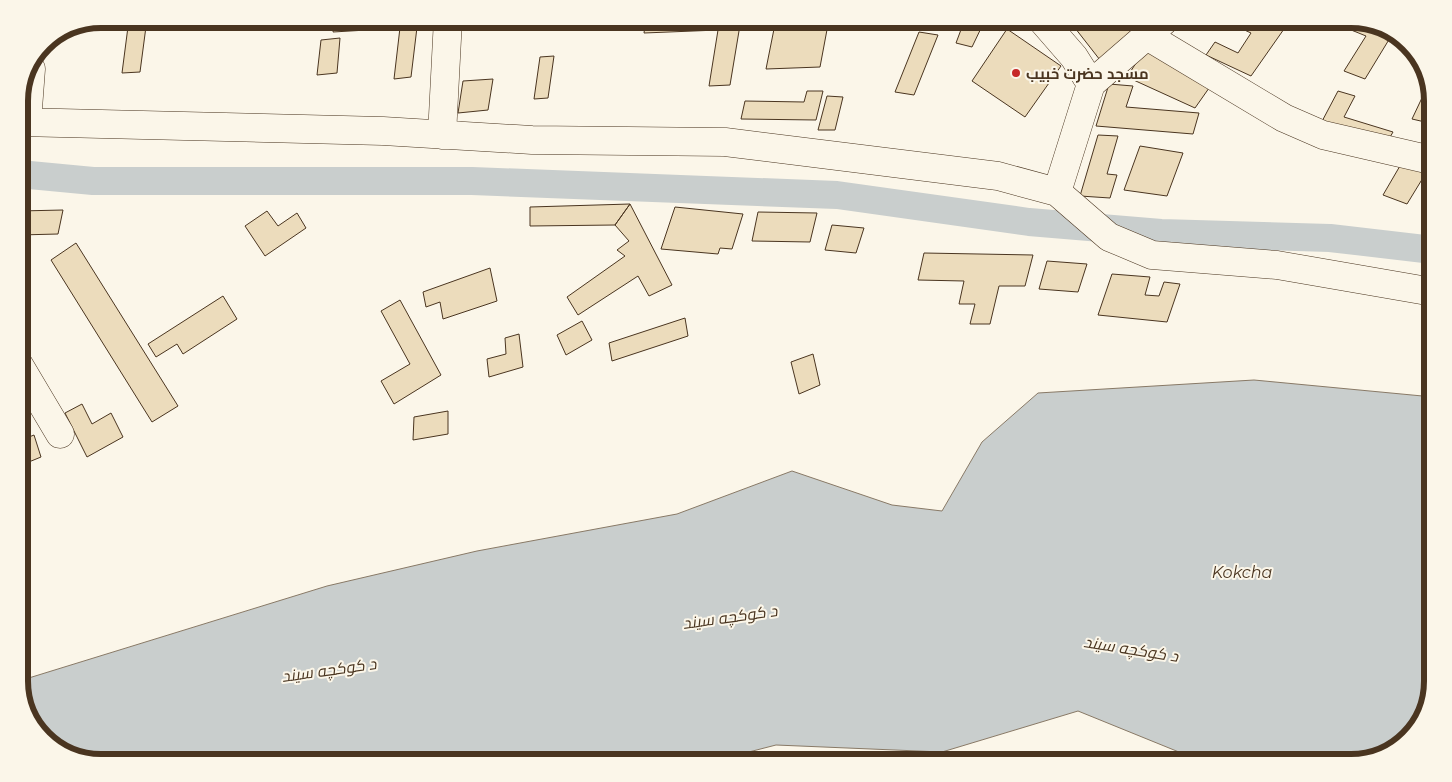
<svg xmlns="http://www.w3.org/2000/svg" width="1452" height="782" font-family="Montserrat,Cairo,sans-serif">
<style>
.water{fill:#c9cecd;stroke:#887966}
.lines{fill:none;stroke-linecap:round;stroke-linejoin:round}
.canal{stroke:#c9cecd;stroke-width:28}
.building{fill:#ecdcbc;stroke:#4a3520}
.minor-casing{stroke:#4a3520;stroke-width:29}
.minor{stroke:#fbf6e9;stroke-width:28}
.poi-dot{fill:#c62828;stroke:#fbf6e9;stroke-width:2}
.labels{text-anchor:middle;dominant-baseline:central;stroke-width:4;stroke-linejoin:round;paint-order:stroke}
.poi-label{font-size:15px;font-weight:bold;fill:#4a3520;stroke:#fbf6e9;text-anchor:start}
.water-label{font-size:16px;font-style:italic;fill:#4a3520;stroke:#fbf6e9}
.rim{fill:none;stroke:#4a3520;stroke-width:6}
</style>
<rect width="100%" height="100%" fill="#fbf6e9"/>
<path class="water" d="M1254,380L1433,397V682L1425,718L1397,750L1352,763H1206L1078,711L942,752L776,745L706,763H138L121,754L92,761L64,755L32,727L19,687V681L327,586L477,551L677,514L792,471L892,505L942,511L982,442L1038,393Z"/>
<g class="lines">
<path class="canal" d="M19,174L93,181H472L837,195L1029,222L1161,233L1330,238L1433,250"/>
</g>
<path class="building" d="M129,19H147L140,72L122,73Z
M335,19H386L384,29L333,32Z
M401,19H418L411,77L394,79Z
M646,19H741L730,85L709,86L718,30L644,33Z
M776,19H829L820,67L766,69Z
M914,19H939V21Z
M965,19H1006L1002,27L984,22L972,47L956,43Z
M1068,19H1149L1100,60Z
M1229,19H1263L1284,29L1251,76L1206,55L1215,42L1238,53L1251,33L1227,22Z
M1343,19H1352L1367,22L1393,33L1365,79L1344,71L1366,36L1339,25Z
M1007,29L1061,66L1025,117L972,81Z
M919,32L938,35L914,95L895,92Z
M340,38L337,73L317,75L321,40Z
M1145,49L1214,81L1195,108L1127,77Z
M554,56L548,98L534,99L540,57Z
M493,79L488,110L458,113L463,81Z
M1429,83L1433,95V104L1425,122L1412,119Z
M1109,84L1133,86L1126,107L1199,113L1193,134L1096,126Z
M807,91H823L816,120L741,119L745,101L804,102Z
M1338,91L1355,96L1344,117L1393,132L1385,146L1319,127Z
M827,96L843,97L835,130H818Z
M1098,135L1118,136L1107,174L1117,175L1110,198L1080,196Z
M1140,146L1183,153L1167,196L1124,190Z
M1404,159L1429,168L1407,204L1383,195Z
M630,204L672,285L649,296L638,276L578,315L567,297L625,256L617,250L629,241L615,225Z
M630,204L615,225L530,226V207Z
M675,207L743,214L732,249L720,248L718,254L661,249Z
M63,210L58,234L19,235V211Z
M267,211L278,226L297,213L306,228L265,256L245,226Z
M758,212L817,213L810,242L752,241Z
M832,225L864,228L856,253L825,250Z
M76,243L178,406L152,422L51,260Z
M924,253L1033,255L1025,286H999L990,324H970L975,304H959L964,281L918,280Z
M1047,261L1087,264L1078,292L1039,289Z
M490,268L497,301L443,319L440,302L426,307L423,292Z
M1112,274L1150,277L1145,295L1159,296L1164,282L1180,284L1167,322L1098,315Z
M223,296L237,319L183,354L177,344L156,357L148,344Z
M400,300L441,375L394,404L381,381L410,364L381,311Z
M685,318L688,336L612,361L609,343Z
M582,321L592,340L566,355L557,335Z
M519,334L523,367L489,377L487,359L506,354L505,338Z
M813,354L820,385L799,394L791,362Z
M82,404L92,424L111,413L123,437L87,457L65,413Z
M448,411V434L413,440L414,417Z
M34,435L41,457L19,466V441Z"/>
<g class="lines">
<g class="minor-casing">
<path id="minor" d="M1041,19L1074,57L1091,84
M1147,36L1284,118L1323,135L1431,160
M19,122L383,131L532,140L725,142L998,176L1057,192L1109,237L1152,255L1277,265L1433,292
M27,122L31,69
M442,135L448,19
M1057,192L1091,84L1166,19
M19,365L60,434"/>
</g>
<use href="#minor" class="minor"/>
</g>
<circle class="poi-dot" cx="1016" cy="73" r="5"/>
<g class="labels">
<g class="poi-label">
<text x="1026" y="73">مسجد حضرت خبیب</text>
</g>
<g class="water-label">
<text x="1242" y="572">Kokcha</text>
<text transform="translate(730 617) rotate(-8)">د کوکچه سیند</text>
<text transform="translate(1131 649) rotate(9)">د کوکچه سیند</text>
<text transform="translate(329 670) rotate(-8)">د کوکچه سیند</text>
</g>
</g>
<path d="M0 0H1452V782H0ZM101 28H1351A73 73 0 0 1 1424 101V681A73 73 0 0 1 1351 754H101A73 73 0 0 1 28 681V101A73 73 0 0 1 101 28Z" fill="#fbf6e9" fill-rule="evenodd"/>
<path class="rim" d="M101 28H1351A73 73 0 0 1 1424 101V681A73 73 0 0 1 1351 754H101A73 73 0 0 1 28 681V101A73 73 0 0 1 101 28Z"/>
</svg>
